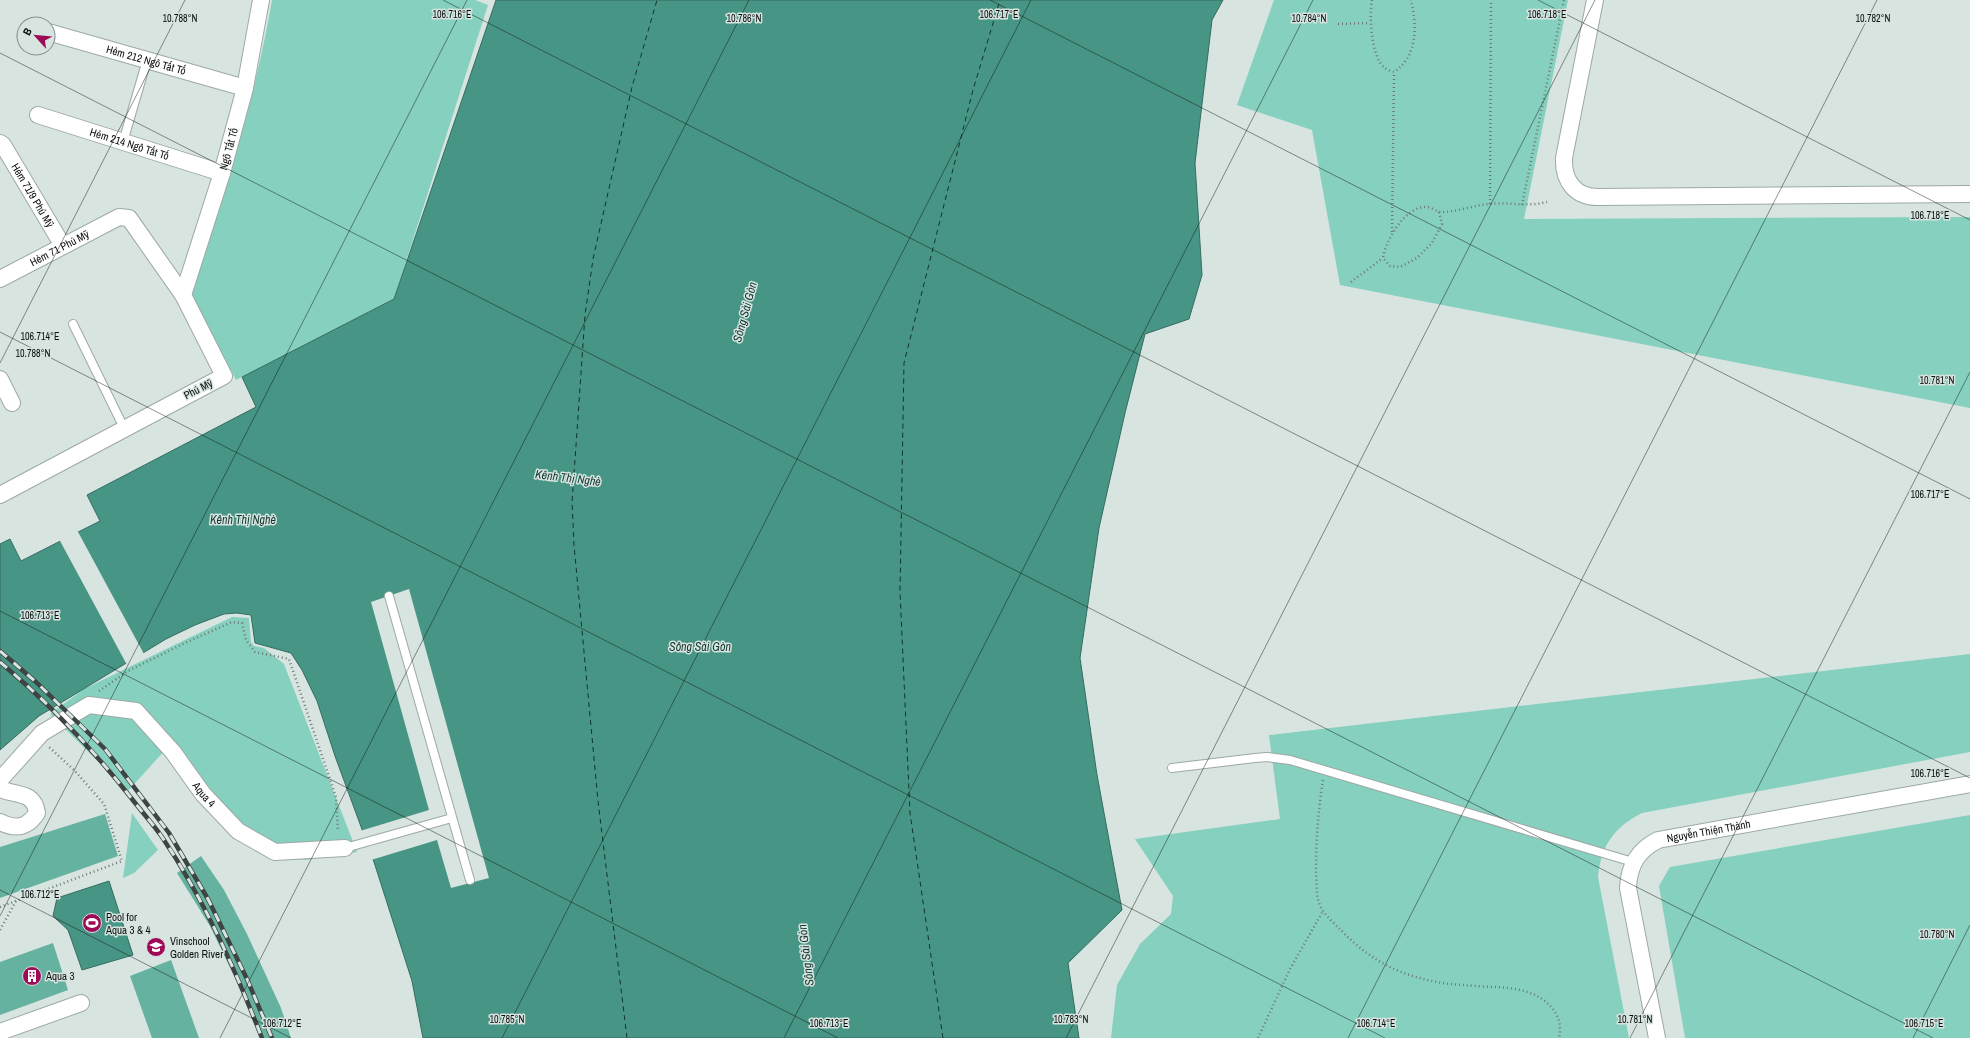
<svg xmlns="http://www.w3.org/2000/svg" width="1970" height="1038" font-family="'Archivo Narrow',sans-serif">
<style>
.green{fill:#86d0bf}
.water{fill:#479585;stroke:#356d61}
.pier{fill:#d7e4e0}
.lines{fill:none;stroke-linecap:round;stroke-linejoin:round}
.ferry{stroke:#10362e;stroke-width:1;stroke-dasharray:5 4;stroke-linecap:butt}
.building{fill:#65b2a1}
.lane-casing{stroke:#9da9a5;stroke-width:10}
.street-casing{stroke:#9da9a5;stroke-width:18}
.path{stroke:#707876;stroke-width:2.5;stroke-dasharray:1 3;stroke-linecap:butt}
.lane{stroke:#fff;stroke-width:8}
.street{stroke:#fff;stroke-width:16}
.rail-casing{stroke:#3e4443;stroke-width:4.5}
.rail{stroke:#d7e4e0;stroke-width:3;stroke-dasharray:9;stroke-linecap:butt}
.ticks{fill:none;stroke:#0b0f0e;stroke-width:1;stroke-opacity:0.45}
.labels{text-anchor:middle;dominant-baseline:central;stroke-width:3;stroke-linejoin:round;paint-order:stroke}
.street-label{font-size:11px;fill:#0b0f0e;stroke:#d7e4e0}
.poi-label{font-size:11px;fill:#0b0f0e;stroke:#d7e4e0;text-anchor:start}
.water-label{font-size:12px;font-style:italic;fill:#10362e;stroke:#d7e4e0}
.ticks-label{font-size:10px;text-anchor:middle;fill:#0b0f0e;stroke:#d7e4e0;stroke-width:3;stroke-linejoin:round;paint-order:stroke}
</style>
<rect width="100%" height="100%" fill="#d7e4e0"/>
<path class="green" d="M272,0H475L488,5L394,299L236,380L191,295C223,198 255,101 272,0Z
M1274,0H1568L1524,219L1970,217V408L1340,285L1312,130L1237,105Z
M232,617L249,618L251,642L254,646L264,648L284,664L357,852L306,860L294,859L277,856L235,838L212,816L165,750L128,791L50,714L84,689Z
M1970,654V752L1642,813C1614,827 1601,846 1598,877L1629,1038H1111L1117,985L1140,944L1171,914L1173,896L1135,839L1280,819L1269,735Z
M132,813L158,850L134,873L123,878Z
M1970,815V1038H1685L1659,886L1670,867Z"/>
<path class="water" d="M496,0H1223L1212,20L1195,163L1202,275L1189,319L1145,334L1125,413L1099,528L1080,658L1097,775L1122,910L1068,963L1079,1038H423L412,981L374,862L335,756L317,701L302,670L291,653L255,643L251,615L237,613L224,614L195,625L166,639L39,716L0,750V544L10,539L21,561L100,521L87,495L256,407L242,377L394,299Z
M109,881L133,955L82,970L68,930L53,916L57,898Z"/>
<path class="pier" d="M77,530L144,654L127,665L59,539Z
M409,589L489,878L451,888L437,840L371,860L360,831L429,810L371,602Z"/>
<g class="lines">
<path class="ferry" d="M627,1038L598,801L574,545L572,502L575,460L585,315L593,259L632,87L657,0
M943,1038L910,813L900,592L904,363L973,90L1000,0"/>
</g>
<path class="building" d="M105,814L118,856L0,898V847Z
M201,856L224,890L247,934L281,1008L291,1038H260L241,990L210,926L177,873Z
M53,943L68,990L0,1015V962Z
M171,960L199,1038H152L130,976Z"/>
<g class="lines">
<g class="lane-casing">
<path id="lane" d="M123,142L147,60
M73,324L124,428
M389,596L470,880
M1172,768L1255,758L1267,757L1290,760L1633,862
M345,848L452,818"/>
</g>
<g class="street-casing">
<g id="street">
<path d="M1595,0L1564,158C1563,181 1575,197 1598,197L1970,194"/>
<path id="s1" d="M48,32L245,88"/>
<path id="s2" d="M38,115L222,173"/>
<path id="s3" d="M0,143L3,145L63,246"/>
<path id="s4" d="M0,279L119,217L129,218L183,295L224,376L0,495"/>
<path id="s5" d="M183,295L222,173L245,88L261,0"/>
<path d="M0,379L12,403"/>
<path id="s6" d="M0,780L42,733L89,705L136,711L173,752L203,794L238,831L275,852L345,848"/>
<path d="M0,789C17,796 34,791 37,813C27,828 16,830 0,822"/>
<path d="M0,1032L81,1003"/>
<path id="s7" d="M1657,1038L1628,888C1629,865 1638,850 1658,840L1970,784"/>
</g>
</g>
<path class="path" d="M1372,0C1369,16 1371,58 1385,68C1387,70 1391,71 1394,72C1418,56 1417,26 1411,0
M1338,24L1370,23
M1490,204L1491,0
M1522,205L1564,0
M1439,212L1442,224L1432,243L1417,258L1400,267L1390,266L1383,258C1386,239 1405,207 1426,207C1431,207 1436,211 1440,212C1452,213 1476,205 1489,204C1509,202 1528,207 1547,202
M1392,232L1394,72
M1351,282L1383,258
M99,691L128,671L187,642L232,622L242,623L246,640L255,652L289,659L336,797L338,831
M1323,780C1318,811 1316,842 1316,873C1317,883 1316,894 1319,903C1323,914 1334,923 1342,931C1361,951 1384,967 1410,975C1427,981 1445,984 1463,985C1494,989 1535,982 1555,1012C1560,1020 1561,1029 1559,1038
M0,907L122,861L104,804L74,770L49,747
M0,930L16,901
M1258,1038L1290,969L1323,911"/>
<use href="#lane" class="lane"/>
<use href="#street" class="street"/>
<g class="rail-casing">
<path id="rail" d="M0,651L36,682L105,749L169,833L208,899L247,979L272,1038
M0,662C50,704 92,748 132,799C142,812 153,824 162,837C204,899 235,969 262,1038"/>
</g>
<use href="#rail" class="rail"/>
</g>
<path class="ticks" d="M443,0L1970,778M990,0L1970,499M1538,0L1970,220M0,53L1933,1038M0,332L1385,1038M0,363L185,0M0,611L838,1038M0,890L291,1038M0,916L467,0M220,1038L749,0M502,1038L1031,0M784,1038L1313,0M1066,1038L1595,0M1348,1038L1877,0M1630,1038L1970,372M1913,1038L1970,925"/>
<defs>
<g id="stadium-disc" transform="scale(1)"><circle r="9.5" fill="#9d0b57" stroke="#d7e4e0"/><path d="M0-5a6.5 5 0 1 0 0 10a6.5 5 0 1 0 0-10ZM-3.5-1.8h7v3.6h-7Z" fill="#fff"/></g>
<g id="school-disc" transform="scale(1)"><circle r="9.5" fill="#9d0b57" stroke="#d7e4e0"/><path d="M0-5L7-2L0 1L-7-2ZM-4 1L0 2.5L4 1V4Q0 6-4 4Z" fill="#fff"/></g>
<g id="building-disc" transform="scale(1)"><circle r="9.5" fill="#9d0b57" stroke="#d7e4e0"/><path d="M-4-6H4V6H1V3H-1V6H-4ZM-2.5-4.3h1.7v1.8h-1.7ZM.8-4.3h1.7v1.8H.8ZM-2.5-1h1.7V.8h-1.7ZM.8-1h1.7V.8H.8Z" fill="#fff"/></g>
</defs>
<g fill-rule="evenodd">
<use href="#stadium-disc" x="92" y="923"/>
<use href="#school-disc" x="156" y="947"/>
<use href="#building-disc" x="32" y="976"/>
</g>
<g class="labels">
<g class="street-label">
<text stroke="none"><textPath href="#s1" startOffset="102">Hẻm 212 Ngô Tất Tố</textPath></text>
<text stroke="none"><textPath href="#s2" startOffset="96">Hẻm 214 Ngô Tất Tố</textPath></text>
<text stroke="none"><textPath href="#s5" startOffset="153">Ngô Tất Tố</textPath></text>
<text stroke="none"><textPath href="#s3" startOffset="62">Hẻm 71/9 Phú Mỹ</textPath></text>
<text stroke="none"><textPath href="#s4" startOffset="67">Hẻm 71 Phú Mỹ</textPath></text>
<text transform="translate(198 389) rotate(-27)">Phú Mỹ</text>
<text stroke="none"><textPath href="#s6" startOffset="273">Aqua 4</textPath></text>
<text stroke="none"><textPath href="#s7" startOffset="264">Nguyễn Thiện Thành</textPath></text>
</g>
<g class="poi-label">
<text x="106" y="917">Pool for<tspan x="106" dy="13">Aqua 3 &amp; 4</tspan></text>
<text x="170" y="941">Vinschool<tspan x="170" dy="13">Golden River</tspan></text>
<text x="46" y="976">Aqua 3</text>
</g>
<g class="water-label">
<text transform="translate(745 312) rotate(-75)">Sông Sài Gòn</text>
<text transform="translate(568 478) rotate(7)">Kênh Thị Nghè</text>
<text x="243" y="520">Kênh Thị Nghè</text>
<text x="700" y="647">Sông Sài Gòn</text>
<text transform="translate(806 955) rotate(-97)">Sông Sài Gòn</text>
</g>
</g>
<g class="ticks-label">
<text x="999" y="18">106.717°E</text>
<text x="452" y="18">106.716°E</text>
<text x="1547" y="18">106.718°E</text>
<text x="180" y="22">10.788°N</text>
<text x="744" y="22">10.786°N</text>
<text x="1309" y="22">10.784°N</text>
<text x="1873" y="22">10.782°N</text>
<text x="1930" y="219">106.718°E</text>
<text x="40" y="340">106.714°E</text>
<text x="33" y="357">10.788°N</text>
<text x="1937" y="384">10.781°N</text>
<text x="1930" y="498">106.717°E</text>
<text x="40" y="619">106.713°E</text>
<text x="1930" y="777">106.716°E</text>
<text x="40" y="898">106.712°E</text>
<text x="1937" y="938">10.780°N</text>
<text x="507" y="1023">10.785°N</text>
<text x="1071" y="1023">10.783°N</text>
<text x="1635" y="1023">10.781°N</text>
<text x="282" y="1027">106.712°E</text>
<text x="829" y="1027">106.713°E</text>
<text x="1376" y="1027">106.714°E</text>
<text x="1924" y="1027">106.715°E</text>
</g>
<g transform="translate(36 36) rotate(297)"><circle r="19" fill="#d7e4e0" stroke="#858f8c"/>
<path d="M0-3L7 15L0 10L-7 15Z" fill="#9d0b57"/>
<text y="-6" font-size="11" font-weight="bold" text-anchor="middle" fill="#0b0f0e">B</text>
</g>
</svg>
